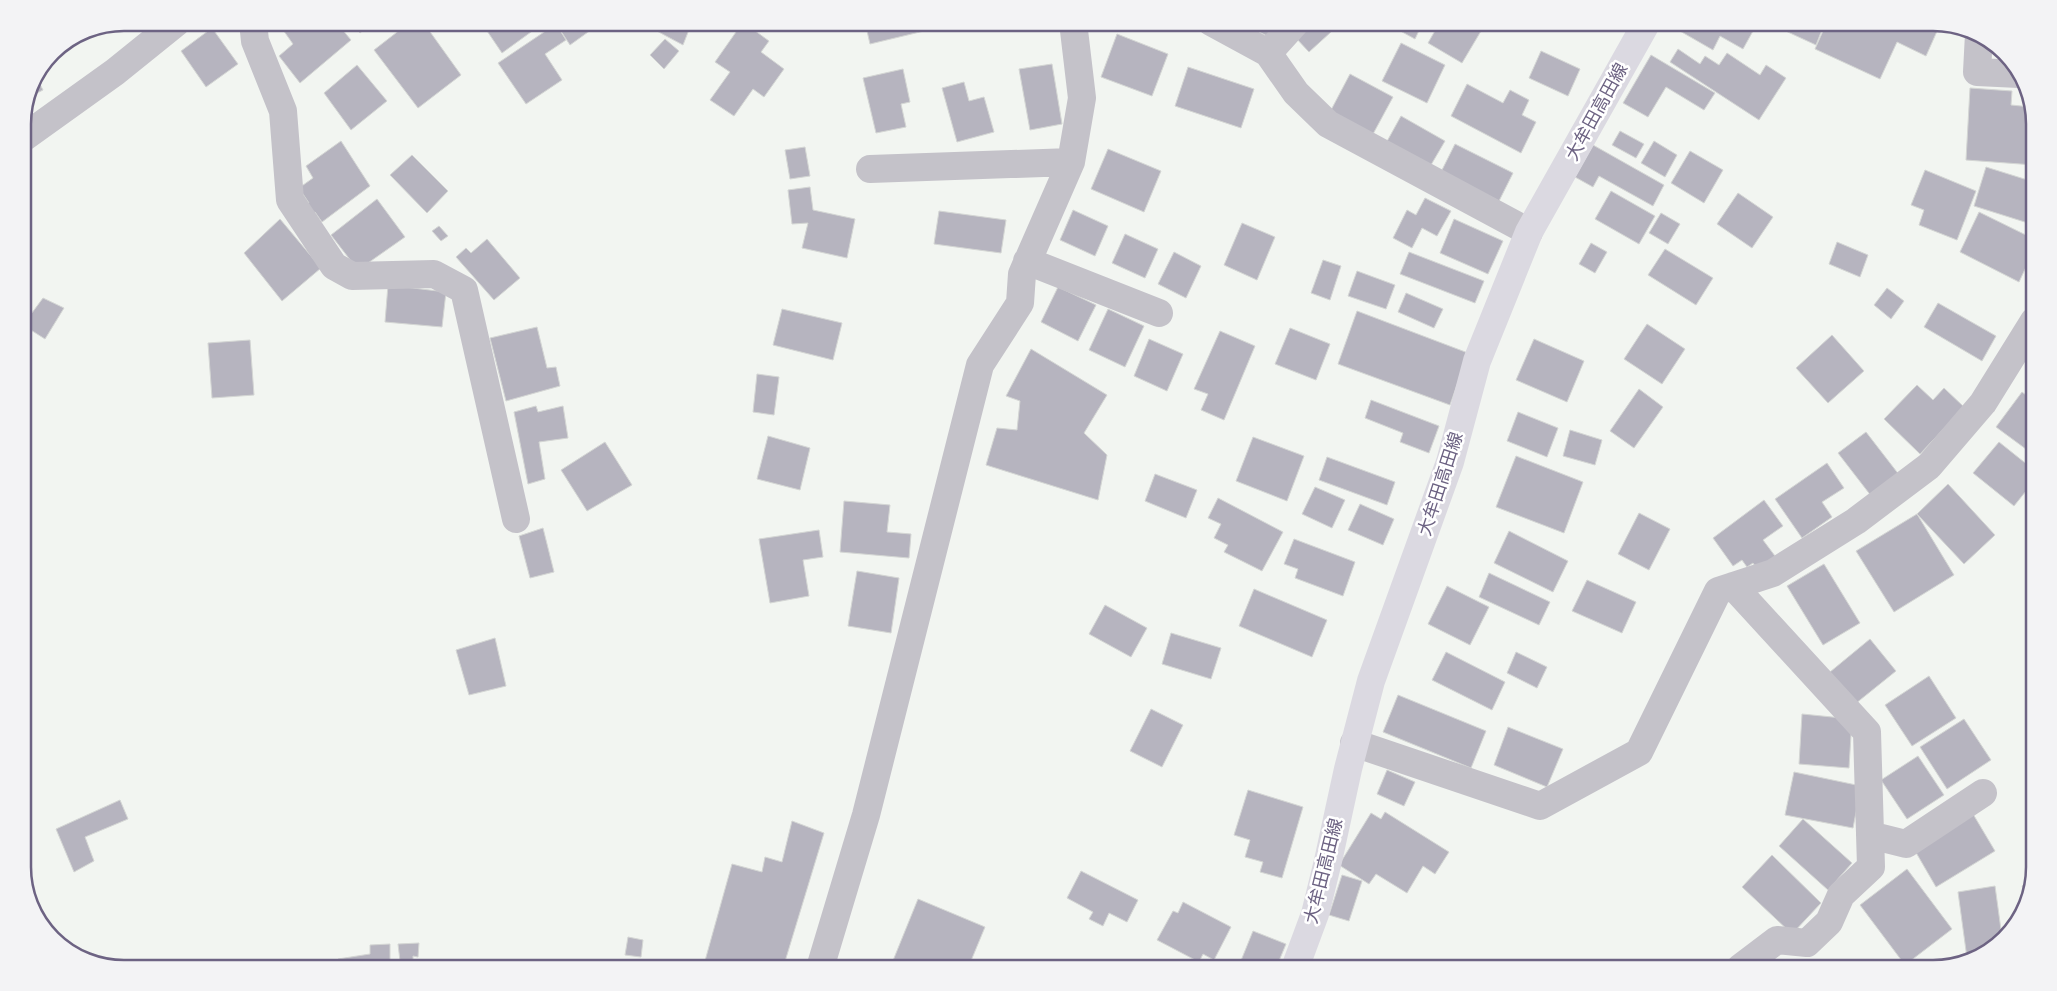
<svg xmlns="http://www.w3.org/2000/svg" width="2057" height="991" font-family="'Sofia Sans Condensed','Noto Sans JP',sans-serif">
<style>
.building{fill:#b6b4bf;stroke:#d4d6d4}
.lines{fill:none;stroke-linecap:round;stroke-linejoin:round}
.minor{stroke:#c4c2c9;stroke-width:28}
.primary{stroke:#dbd9e1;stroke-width:28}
.labels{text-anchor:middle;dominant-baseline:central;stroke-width:5;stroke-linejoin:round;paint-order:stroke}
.street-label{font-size:18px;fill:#6d6383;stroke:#fff}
.rim{fill:none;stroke:#6d6383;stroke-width:2.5}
</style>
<rect width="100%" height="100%" fill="#f2f5f1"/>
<path class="building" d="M286,22H336L351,40L300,83L279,56L293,44L281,27Z
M352,22H373L360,33Z
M410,22H423L461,75L418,108L374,50Z
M481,22H541L542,24L502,53Z
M555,22H602L570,45Z
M640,22H692L683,45Z
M743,22L769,41L761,52L784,69L764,97L753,89L734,116L710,100L730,72L715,62Z
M865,22H922L924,31L870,44Z
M931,22H957V24L933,30Z
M1240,22H1276L1269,37Z
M1311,22H1322L1331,32L1309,52L1295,37Z
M1384,22H1423L1415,39Z
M1440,22H1465L1481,31L1462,63L1428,43Z
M1675,22H1758L1743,49L1720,36L1713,50L1673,27Z
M1766,22H1825L1816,45Z
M1827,22H1924L1938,29L1926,56L1897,42L1880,79L1815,49Z
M556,24L566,40L545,54L562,80L526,104L498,63Z
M212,28L238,64L206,87L181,51Z
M1117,34L1168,54L1152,96L1101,77Z
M665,39L679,51L664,69L650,55Z
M1401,43L1445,65L1427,103L1382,81Z
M1678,49L1700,64L1705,56L1719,65L1727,53L1760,75L1766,65L1786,78L1759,120L1670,62Z
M1541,51L1580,69L1568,96L1529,78Z
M1651,55L1715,93L1704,110L1666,87L1648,117L1623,103Z
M1052,64L1062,124L1030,130L1019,69Z
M357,65L387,101L351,130L324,93Z
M1188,67L1254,89L1241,128L1175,106Z
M903,69L910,102L901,104L906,127L876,133L863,78Z
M1350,74L1393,97L1373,134L1330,112Z
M36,77L43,90L27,98L30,85Z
M964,82L969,101L984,97L994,132L957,142L942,88Z
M1467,84L1503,103L1510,90L1529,100L1522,115L1536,122L1521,153L1451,116Z
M1970,88L2012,91L2011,105L2031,107L2034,118V165L1966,160Z
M1401,116L1445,141L1428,170L1385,145Z
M1620,131L1644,144L1636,158L1612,145Z
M341,141L370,186L322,222L315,212L308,216L303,208L309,203L299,188L313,178L306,166Z
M1654,141L1677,155L1665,177L1641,163Z
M1455,144L1513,173L1499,201L1441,172Z
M1593,145L1664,185L1653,206L1599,176L1593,187L1575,177Z
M805,147L810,176L790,179L785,150Z
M1108,149L1161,171L1144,212L1091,189Z
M1690,151L1723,170L1704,203L1671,183Z
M412,155L448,191L427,213L390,175Z
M1986,167L2034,182V202L2028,223L1974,206Z
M1925,170L1976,191L1957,240L1919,225L1924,210L1911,205Z
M810,187L813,210L855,219L847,258L802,248L808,223L792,224L788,190Z
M1611,191L1655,216L1639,244L1595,219Z
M1738,193L1773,217L1752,248L1717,224Z
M1425,198L1451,211L1437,236L1422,228L1412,248L1393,238L1407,210L1416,215Z
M377,199L405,237L358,270L331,235Z
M1073,210L1108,226L1095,256L1060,240Z
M939,211L1006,220L1001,253L934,244Z
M1979,212L2034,239V250L2019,282L1960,252Z
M1661,213L1680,224L1668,244L1649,233Z
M280,219L321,268L282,301L244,253Z
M1454,219L1503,241L1488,274L1440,253Z
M1242,223L1275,237L1257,280L1224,265Z
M439,226L448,236L441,241L432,231Z
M1125,234L1158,249L1145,278L1112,263Z
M487,239L520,278L494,300L456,257L466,248L471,253Z
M1837,242L1868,255L1860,277L1829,264Z
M1591,243L1607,252L1595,273L1579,264Z
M1665,249L1713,278L1696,305L1648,275Z
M1174,252L1201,266L1186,298L1158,284Z
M1409,252L1484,281L1475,303L1400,274Z
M1323,260L1341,266L1330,300L1311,293Z
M1357,271L1395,285L1386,309L1348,296Z
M388,285L446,292L442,327L385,322Z
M1058,287L1096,305L1078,341L1041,322Z
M1887,288L1904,301L1891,319L1874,305Z
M1406,293L1443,309L1434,328L1398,312Z
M43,298L64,308L45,339L23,325Z
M1938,303L1996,336L1982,361L1924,327Z
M782,309L842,323L833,360L773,345Z
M1108,309L1144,326L1125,367L1089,350Z
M1357,311L1468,353L1450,405L1338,364Z
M1647,324L1685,349L1662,384L1624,359Z
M537,327L547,368L556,367L560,386L506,401L490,338Z
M1290,328L1330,344L1316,380L1275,364Z
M1220,331L1255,346L1224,420L1201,410L1208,394L1194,389Z
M1832,335L1864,371L1828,403L1796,368Z
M1149,339L1183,354L1167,391L1134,376Z
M1534,339L1584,361L1567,402L1516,380Z
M250,340L254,395L212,398L208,343Z
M1031,349L1107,395L1084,433L1107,455L1098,500L986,465L997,428L1017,430L1020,401L1006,396Z
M757,374L779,377L774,415L753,412Z
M1917,385L1933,400L1944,388L1964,407L1920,454L1884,419Z
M1639,389L1663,407L1634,448L1610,431Z
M2022,392L2034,401V455L1996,427Z
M1371,400L1439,426L1429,453L1400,442L1403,433L1365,418Z
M536,406L538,412L563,406L568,438L539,442L545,479L528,484L514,412Z
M1518,412L1558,428L1547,457L1507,441Z
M1570,430L1602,440L1595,465L1563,456Z
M1866,432L1900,476L1872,497L1838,453Z
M768,436L810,448L800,490L757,479Z
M1253,437L1304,456L1287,501L1236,481Z
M605,442L632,485L587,511L561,470Z
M1999,442L2034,470V481L2014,506L1973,473Z
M1516,456L1583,482L1564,533L1496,507Z
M1327,457L1395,482L1387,505L1319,480Z
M1827,463L1844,488L1822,502L1832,517L1802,538L1775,499Z
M1155,474L1197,490L1186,518L1145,501Z
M1948,484L1995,535L1964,564L1917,514Z
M1315,487L1345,500L1332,528L1302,514Z
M1218,498L1283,532L1262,571L1224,552L1228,545L1214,538L1221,524L1208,518Z
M1764,500L1783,526L1763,540L1778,560L1760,573L1753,563L1747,567L1742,560L1733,566L1713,538Z
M844,501L890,505L887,532L911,534L909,558L840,552Z
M1360,504L1394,519L1383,545L1348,530Z
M1639,513L1670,529L1649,570L1618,554Z
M1917,514L1954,575L1894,612L1856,551Z
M543,528L554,572L530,578L519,536Z
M819,530L823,557L803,560L809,596L770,603L759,539Z
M1509,531L1568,561L1553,592L1494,563Z
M1294,539L1355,562L1343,596L1295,578L1298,569L1284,564Z
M1824,564L1860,623L1823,645L1787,586Z
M857,571L899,578L891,633L848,626Z
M1489,573L1550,602L1539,625L1479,597Z
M1587,580L1636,602L1622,633L1572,611Z
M1447,586L1489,607L1470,645L1428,624Z
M1254,589L1327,620L1312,657L1239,626Z
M1105,605L1147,628L1131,657L1089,634Z
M1171,633L1221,648L1211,679L1162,664Z
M495,638L506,686L469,695L456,650Z
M1870,639L1896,671L1855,704L1830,672Z
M1446,652L1505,682L1492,710L1432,680Z
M1516,652L1547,667L1537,688L1507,673Z
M1929,676L1956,718L1912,746L1885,705Z
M1398,695L1486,731L1471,768L1383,732Z
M1151,709L1183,725L1162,767L1130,751Z
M1802,714L1852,719L1849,768L1799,764Z
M1964,719L1991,760L1947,789L1920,747Z
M1508,727L1563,749L1547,787L1494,765Z
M1918,756L1944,795L1907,819L1881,780Z
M1387,770L1415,782L1404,806L1377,794Z
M1794,772L1861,786L1853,828L1785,815Z
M1248,790L1303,807L1282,878L1260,872L1263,862L1245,857L1250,840L1234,835Z
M120,800L128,819L85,837L94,861L74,872L56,829Z
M1385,812L1449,852L1435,874L1423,866L1407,893L1376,874L1369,884L1339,865L1371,813L1381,819Z
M1973,814L1995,851L1936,887L1914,849Z
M1803,819L1852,863L1828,890L1779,846Z
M792,821L824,833L783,968H703L732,864L762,872L765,857L782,862Z
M1772,855L1821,903L1792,934L1742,887Z
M1907,869L1952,929L1905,965L1860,905Z
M1081,871L1138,900L1127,922L1109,913L1103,926L1089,919L1093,912L1067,898Z
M1342,875L1362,881L1349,921L1329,915Z
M2031,881L2028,897L2022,886Z
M1995,886L2002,937L1989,952L1967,958L1958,892Z
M918,899L985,927L968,968H890Z
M1183,902L1231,927L1214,960L1203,954L1199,962L1157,940L1173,911L1178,913Z
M1253,931L1286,944L1276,968H1238Z
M628,937L643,940L641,957L625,955Z
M419,943L418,957L413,956V961H400L398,944Z
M390,944V968H338V959L370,954V945Z
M622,960L640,961L639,968H620Z
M415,965L466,967L415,968Z"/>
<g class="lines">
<path class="minor" d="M253,22L255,41L283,111L290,200L334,266L352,276L434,274L464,290L516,519
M1211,22L1268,53L1296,93L1328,124L1529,232
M1979,34L1977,72L2019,74
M1268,53L1296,22
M23,138L115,72L177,22
M870,169L1071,162
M1027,261L1159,313
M1733,586L1867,732L1871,867L1841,895L1829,922L1807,943L1777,940L1740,968
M1354,743L1540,806L1639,752L1718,591L1773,573L1856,521L1929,466L1983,403L2034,321
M1870,835L1906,844L1983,793
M820,968L866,815L980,365L1020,303L1022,274L1071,162L1082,98L1073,22"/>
<path class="primary" d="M1295,968L1315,914L1328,861L1348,769L1371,681L1450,462L1477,361L1529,232L1647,22"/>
</g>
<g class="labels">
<g class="street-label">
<text transform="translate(1597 112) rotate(-61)">大牟田高田線</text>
<text transform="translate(1441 484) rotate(-72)">大牟田高田線</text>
<text transform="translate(1324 871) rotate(-76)">大牟田高田線</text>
</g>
</g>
<path d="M0 0H2057V991H0ZM124 31H1933A93 93 0 0 1 2026 124V867A93 93 0 0 1 1933 960H124A93 93 0 0 1 31 867V124A93 93 0 0 1 124 31Z" fill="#f3f3f5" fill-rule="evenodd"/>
<path class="rim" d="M124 31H1933A93 93 0 0 1 2026 124V867A93 93 0 0 1 1933 960H124A93 93 0 0 1 31 867V124A93 93 0 0 1 124 31Z"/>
</svg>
